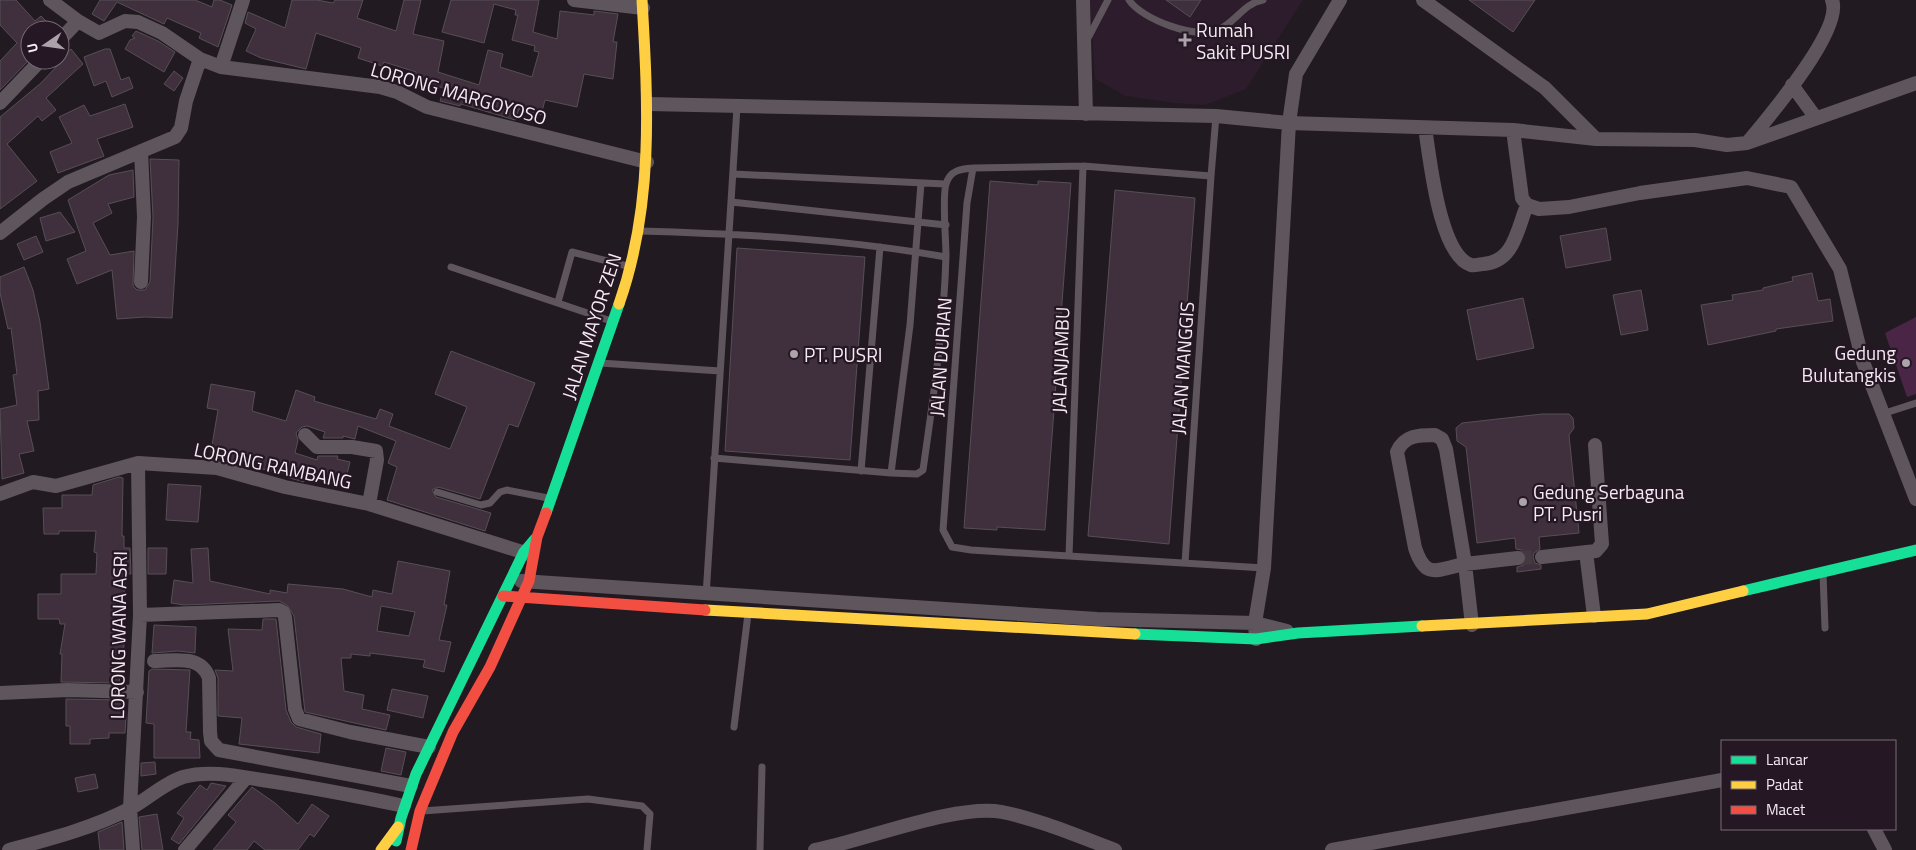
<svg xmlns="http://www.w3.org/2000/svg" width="1916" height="850" font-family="'Titillium Web',sans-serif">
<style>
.built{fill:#2d1c2b}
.green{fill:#4a2546}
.building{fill:#40303e;stroke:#564f55;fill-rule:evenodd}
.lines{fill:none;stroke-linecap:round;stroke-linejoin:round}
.street-tunnel{stroke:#423941;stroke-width:14;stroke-dasharray:14 7;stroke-linecap:butt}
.lane{stroke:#5f555d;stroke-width:7}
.street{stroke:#5f555d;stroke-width:14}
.fast{stroke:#16e098;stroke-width:11}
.slow{stroke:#ffcf43;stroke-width:11}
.jam{stroke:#f24e42;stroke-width:11}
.poi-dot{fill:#aba2aa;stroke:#251723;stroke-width:2}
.labels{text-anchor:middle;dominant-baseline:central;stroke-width:4.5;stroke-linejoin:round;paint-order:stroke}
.poi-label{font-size:19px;fill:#f5ebf4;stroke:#251723;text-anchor:start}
.street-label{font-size:19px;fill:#f5ebf4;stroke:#251723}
</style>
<rect width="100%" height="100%" fill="#221a21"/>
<path class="built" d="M1090,0H1303L1246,89L1205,105L1174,103L1126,96L1095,79Z"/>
<path class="green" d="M1916,317V394L1907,397L1885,333Z"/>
<path class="building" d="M0,0H16L35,21L41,16L55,30H30V59L0,90V61L17,43L0,25Z
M100,0H195L212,7L214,0H220L232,5L218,47L199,38L201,33L167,18L164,24L117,2L104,21L92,14Z
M292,0H317L333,3L335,0H363L357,18L396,31L404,0H421L413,34L444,41L438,72L479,85L488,50L503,54L500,67L532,77L539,52L534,51L535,46L512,40L518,15H515L516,10L494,4L484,43L442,32L451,0H539L533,32L557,39L560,11L594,15V11L618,14L613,42H617L613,79L584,74L577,107L545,100L541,115L519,109L515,120L461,104L460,106L440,101L444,88L414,80L416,72L384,62L382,66L358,58L361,48L316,33L306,69L261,58L246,51L256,29L245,23L248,12L285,28Z
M1166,0H1201L1190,17Z
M1469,0H1535L1513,32Z
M136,31L158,41L175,52L164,72L125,49L130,40L135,38L132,36Z
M71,49L83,64L46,98L56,110L42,121L38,116L7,144L37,181L0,209V117L41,83L59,64L57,61Z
M105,49H110L121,80L129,77L133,88L112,97L106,81L94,86L84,57Z
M174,71L183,78L174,91L164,84Z
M125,104L133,127L97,139L104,156L58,173L50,152L72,143L59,117L84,105L90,116Z
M150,159L179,160L178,224L172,318L145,317L117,319L112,270L77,284L67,259L86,251L68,200L109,175L133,170L134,197L108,204L112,213L93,223L110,255L134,251L133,286L137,290H145L150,282L153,217Z
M990,181L1038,185V181L1071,183L1045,530L997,527V530L964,528Z
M1115,190L1195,198L1169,544L1088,536Z
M60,212L75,232L46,241L40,218Z
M1606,228L1611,260L1566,268L1560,236Z
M36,236L43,252L24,260L17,244Z
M737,248L865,257L850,460L725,451Z
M24,267L33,290L40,322L49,389L38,391L39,420L27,421L34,451L19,454L24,473L2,479L0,409L17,405L13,375L17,374L11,328L8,329L0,293V277Z
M1812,273L1818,301L1830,299L1833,321L1776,329V331L1708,345L1701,305L1733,300L1732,295L1763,290V288L1793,281L1792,277Z
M1641,290L1648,330L1621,335L1613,295Z
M1523,298L1534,348L1477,360L1467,310Z
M451,351L535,383L518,427L509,424L480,499L438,487L432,490L436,497L491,513L485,531L387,500L397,467L388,463L396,441L358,426L355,439L343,436V438H323L325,432L307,426L302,427L296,433L298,440L295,453L317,460L318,456H338L337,459L350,462L344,487L306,477L304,482L301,481L286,477L287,474L252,467L253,464L210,457L218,410L207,408L211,384L255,392L252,411L286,421L296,390L315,397L314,401L376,419L380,409L393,414L389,426L450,449L467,407L435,394Z
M1542,414H1569L1573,418L1574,428L1569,435L1579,533L1539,537L1540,549L1534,553L1533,557L1535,563L1541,565V569L1517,572V567L1524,565L1527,558L1522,550L1516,549L1515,538L1477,543L1466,447L1457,441L1456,428L1462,423Z
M119,477L123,478L122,536H124V548H130L131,574H127L125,577L122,637H125L119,683L61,682L62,654H60L65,624H60L59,619H38V594H61V574H96L97,553L94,552L96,531H59V534H44L43,508H62V495H92L93,485Z
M168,484L201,486L198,522L166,520Z
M148,548H167L166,574H148Z
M208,548L210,581L270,594V590L287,593L288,584L343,589L372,597L373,590L392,594L398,561L450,571L444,605H447L439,640L451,642L444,672L423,667L425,660L370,653V656L351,654V658H341L344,691L364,695L362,709L390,715L386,730L305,712L294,616L287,605L279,601L184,605L171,603L174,580L193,583L191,549ZM381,606L415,612L409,636L377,631Z
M263,619H276L286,710L291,722L296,727L321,734L319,753L239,744L242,718L218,716V678L215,670L233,671L228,629L262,630Z
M154,625L196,627L195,653L178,651L152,653Z
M152,669L190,670L186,732H191L190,739L199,740L200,758H154V724L146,723L149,671Z
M392,689L428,696L423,718L387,710Z
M66,699L124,700L122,716H126L125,733H109V738L90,739V744H70V726H66Z
M386,748L406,752L401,775L381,771Z
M155,762L156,774L141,776V763Z
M95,774L98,788L78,792L75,778Z
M211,783L226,786L179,844L171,839L184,818L177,813L200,785L207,790Z
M252,787L275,803L298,824L312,804L329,816L314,837L310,834L298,850H265L254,841L247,850H213L236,822L228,815Z
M157,814L163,850H142L139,817Z
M122,822L124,850H100L98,832Z"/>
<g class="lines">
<path class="street-tunnel" d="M1518,558L1542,557"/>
<path class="lane" d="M1129,0C1141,19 1197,40 1218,30C1235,23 1244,3 1263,0
M1086,42L1108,0
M973,168L967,203L943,530L952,547L971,550L1264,568
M733,174L945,184
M731,202L946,225
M640,231C742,234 845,239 946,257
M451,267L611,321
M558,302L572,252L627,266
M600,363L720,371
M1882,414L1916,403
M714,458L891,473L917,474L923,470C933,399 944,327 946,256C946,240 942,196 946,184C950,170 961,169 973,168L1083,166L1211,176L1216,116
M861,471L880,247
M891,473L910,325L921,183
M437,492L481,505L490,503L500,492L507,490L548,498
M1069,556L1083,166
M1185,563L1211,176
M1823,573L1825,628
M706,596L737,107
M734,727L748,614
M422,811L588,799L642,806L650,814L647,850
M760,850L762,767"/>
<path class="street" d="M50,0L78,21
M574,0L643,8
M1083,0L1086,114
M1340,0L1296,74L1289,123L1513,130L1596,139L1695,140L1727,145L1747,143L1916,83
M1423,0L1545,88L1596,139
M60,40L78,21L99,33L125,21L138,22L162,33L200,59L221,67L380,87L397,92L427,107L647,162
M221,67L243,0
M1792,85L1816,118
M0,103L41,60
M648,104L1216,116L1289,123L1264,568L1255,623L1256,639
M1425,128C1430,158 1439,255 1471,265C1474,266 1480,264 1483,264C1514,262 1517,230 1527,205
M1513,130L1522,198L1527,205L1539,209L1569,207L1640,193L1747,178L1791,187L1840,269L1863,362L1916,499
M1748,142C1767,119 1844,29 1832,0
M141,151L144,217L141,282
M0,233L43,199L68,182L175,137L181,128L186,101L200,59
M305,435L317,447H352L376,451L377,460L369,504
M1435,435L1442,439L1446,449L1465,564C1437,569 1426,581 1415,548L1397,452C1404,435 1419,435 1435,435Z
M0,494L33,482L56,486L138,463L217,468L285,487L369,504L532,555
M1586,552L1594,616
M1542,557L1596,551L1602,544L1595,445
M521,581L1097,619L1255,623L1287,631
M140,615L279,610L283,612L285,617L295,709L299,719L350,732L429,747
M1472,625L1465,564L1518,558
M154,661C174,661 201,654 209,678L210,732L211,741L219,750L411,786
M0,693L67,690L137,692
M1874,829L1885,850
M9,850C50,839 93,828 131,808C148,799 164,783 183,777C209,770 237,776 262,780C310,787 357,796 404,806
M133,850L130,808L140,615L138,463
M185,850L246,778
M815,850C863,841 958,803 1002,812C1038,819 1080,837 1115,850
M1332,850L1722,780"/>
<path class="fast" d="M546,513L619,304
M1743,591L1916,550
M1135,634L1256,639L1298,633L1422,626
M396,841L401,818L416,774L524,552L535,539"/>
<path class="slow" d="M619,304C654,205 648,103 642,0
M705,610L1135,634
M1422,626L1647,614L1743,591
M381,850L398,827"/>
<path class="jam" d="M503,596L705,610
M411,850L420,811L453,732L490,667L529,581L537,537L546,513"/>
</g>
<g class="poi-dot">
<path d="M1182.5 32.5h5v5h5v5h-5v5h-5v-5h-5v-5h5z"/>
<circle cx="794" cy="354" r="5"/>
<circle cx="1906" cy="363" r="5"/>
<circle cx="1523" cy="502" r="5"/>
</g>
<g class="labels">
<g class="poi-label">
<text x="1196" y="29">Rumah<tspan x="1196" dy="22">Sakit PUSRI</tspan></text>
<text x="1896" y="352" text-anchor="end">Gedung<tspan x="1896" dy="22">Bulutangkis</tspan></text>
<text x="804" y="354">PT. PUSRI</text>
<text x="1533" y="491">Gedung Serbaguna<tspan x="1533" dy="22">PT. Pusri</tspan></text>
</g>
<g class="street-label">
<text transform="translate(459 93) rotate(16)">LORONG MARGOYOSO</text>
<text transform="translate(591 326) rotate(-72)">JALAN MAYOR ZEN</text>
<text transform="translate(940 357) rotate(-86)">JALAN DURIAN</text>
<text transform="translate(1060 360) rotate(-88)">JALANJAMBU</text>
<text transform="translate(1182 368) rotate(-86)">JALAN MANGGIS</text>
<text transform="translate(273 465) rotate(12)">LORONG RAMBANG</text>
<text transform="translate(118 635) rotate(-89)">LORONG WANA ASRI</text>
</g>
</g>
<rect x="1721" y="740" width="175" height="90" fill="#251723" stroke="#786c77"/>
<rect x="1731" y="756" width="25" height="8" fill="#16e098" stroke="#786c77"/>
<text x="1766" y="765" font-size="15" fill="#f5ebf4">Lancar</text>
<rect x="1731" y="781" width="25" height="8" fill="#ffcf43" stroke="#786c77"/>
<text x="1766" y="790" font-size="15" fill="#f5ebf4">Padat</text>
<rect x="1731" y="806" width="25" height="8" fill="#f24e42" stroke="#786c77"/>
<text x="1766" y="815" font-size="15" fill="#f5ebf4">Macet</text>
<g transform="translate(45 45) rotate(257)"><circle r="24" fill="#251723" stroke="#786c77"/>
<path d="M0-4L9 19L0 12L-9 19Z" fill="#aba2aa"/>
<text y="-8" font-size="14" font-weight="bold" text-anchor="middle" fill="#f5ebf4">U</text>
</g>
</svg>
